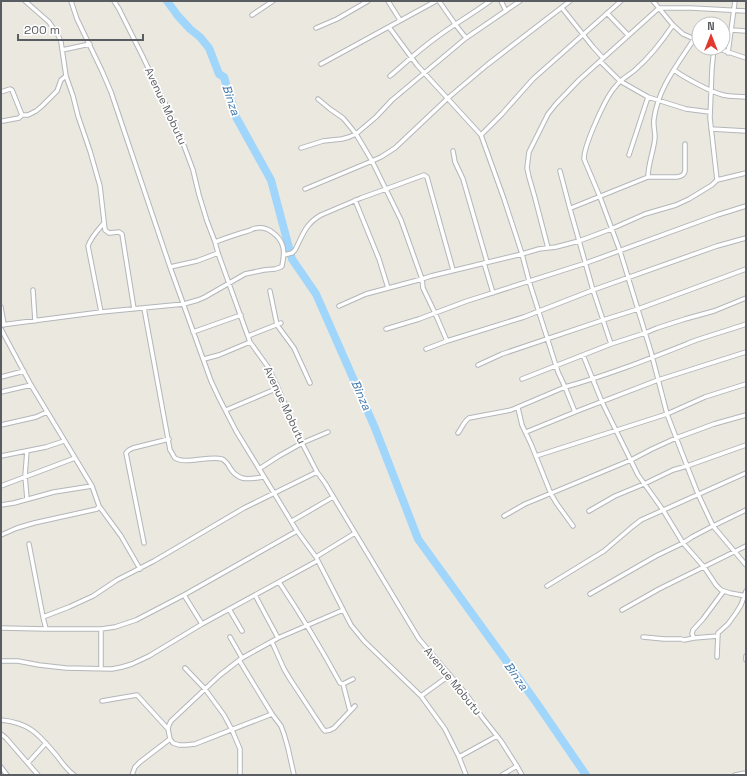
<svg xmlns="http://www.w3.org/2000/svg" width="747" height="776" font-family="'Space Grotesk',sans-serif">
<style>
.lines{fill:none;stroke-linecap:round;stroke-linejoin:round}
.river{stroke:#a0d6fb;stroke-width:8}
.minor-casing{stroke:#b3b6ba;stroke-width:5.5}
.minor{stroke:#fff;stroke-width:3.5}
.labels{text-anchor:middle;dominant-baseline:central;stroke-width:3.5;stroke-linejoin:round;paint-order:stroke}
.street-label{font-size:11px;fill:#595c60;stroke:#fff}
.water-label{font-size:12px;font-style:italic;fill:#4078ab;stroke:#fff}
</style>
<rect width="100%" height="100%" fill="#ebe8e0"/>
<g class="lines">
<path class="river" d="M167,1L178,16L190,29L200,37L209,48L219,74L224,77L236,117L271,180L292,259L316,294L375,428L418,539L536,702L586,775"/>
<g class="minor-casing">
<path id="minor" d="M25,1L49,22L58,35L61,42L66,76L73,96L78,116L90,151L100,186L105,230L109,233L119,232L122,234L134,309
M71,1L77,19L102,71L111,92L170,267L211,381L219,398L236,431L274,493L297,531L316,557L351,625L364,641L421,696L445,729L459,757L466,775
M114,1L119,9L142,55L180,135L193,170L199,195L207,221L215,242L218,253L250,342L268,367L278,388L302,443L317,472L325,483L419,639L466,694L482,717L501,741L508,752L517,766L522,775
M388,1L400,20
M439,1L455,24L466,38
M501,1L506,11
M653,1L673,25L683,34L699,41
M562,8L593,47L603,58
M607,13L628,35
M252,15L273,1
M673,25C661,43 651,56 635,70C629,75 621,79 616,86C606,96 584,145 584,159L600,197L620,251L651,352L667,414L687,466L698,494L713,526L746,565
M389,27L417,65L481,135L504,199L522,254L529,281L558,372L565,387C609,375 651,358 694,341C711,335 729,330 746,324
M316,28L337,19L368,1
M731,30L746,31
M714,48L712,68L710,118L717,180
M716,48L746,58
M62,50L90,44
M728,53L735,1
M600,61L620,81L648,97L686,109L710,112
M321,64L436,1
M674,70C685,78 711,92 723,95C731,97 738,96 746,97
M390,76C404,64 418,51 433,40C451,26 471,15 490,1
M1,92L10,89L12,90L22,115
M318,99L330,109L343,118L348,124L356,134L372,161L401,220L422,279L423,288L435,313L447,341
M3,121L19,118L22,115H28L36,111L42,106L57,91L61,80L66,76
M711,129L746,131
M481,135L502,114L533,79L621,1
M301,148L323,141L342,139L349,137L356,134L376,117L392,100L466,38L520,1
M453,151L455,162L463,179L487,262
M629,155L648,97
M560,171L570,209
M648,177C648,163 654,151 655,137C655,131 653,125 654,119C658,88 678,64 694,39
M305,189L372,161L381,157L395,148L448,98L487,65L570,1
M355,200L379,259L388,288
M548,248L535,198L529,177L527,168L529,152L548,114L556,104L579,80L659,8H691L746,11
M284,255L292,253L295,250C303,235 305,224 321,215L361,198L386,189L424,175L427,177L453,270
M484,263L493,293
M170,267L197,261L218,253
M33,290L35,321
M270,291L277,325L294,348L310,383
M339,306L366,294L422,279L431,276L522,254L539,249L556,247L579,241L611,229L645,214L676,205L689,199L712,185L717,180L746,173
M1,307L4,325
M144,308L170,450C172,452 173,456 175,458C186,465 210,455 222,459C226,461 228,464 230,468C239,482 249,479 264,477
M101,312L88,246C91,237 97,231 104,223
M1,325L101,312L184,304L198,300L205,297L245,274L264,270L275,269L281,267L282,266C285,252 285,241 272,232C268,229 263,227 257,228C254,228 251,230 248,231C237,234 226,238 215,242
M1,329L31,385L92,486L99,506L97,509L34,523L17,528L1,535
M386,329L419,319L467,301L586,263L717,215L746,206
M193,332L241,315
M248,336L281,323
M611,344L593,290L570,209L571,208L648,177H677C682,176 684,175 685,171V144
M426,349L447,341L524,317L593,290L717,246L746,238
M583,355L602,402L638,475L663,510L683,543L704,567L716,585L721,590L730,593L746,596
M204,359L219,355L250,342
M478,365L502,354L603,320L638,309L746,269
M1,377L24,371
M522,379L611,344L645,333L657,328L685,319L714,311L746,298
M1,392L31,385
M518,408L522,425L531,444L551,494L557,504L573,526
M226,410L278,388
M1,425L36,417L47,412
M526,432L580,410L658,380L746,352
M458,433C462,428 464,421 469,418L511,410L565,387L575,412
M27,451L25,476L27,499
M1,456L46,447L64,441
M536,456L667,414L705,397L746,384
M259,469L279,456L302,443L328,432
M1,486L75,458
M1,505L14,503L54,492L92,486
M99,506L121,536L140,569
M589,511L615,496L644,484L673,470L687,466L746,445
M504,516L525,504L631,460L652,449L676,438L714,424L746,415
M292,521L333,497
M144,543L126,453L129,450L133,448L169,439
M29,544L43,617
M316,557L355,533
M279,582C301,615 321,648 340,683L343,684L350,711
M547,586L604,551L632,527L641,520L746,473
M590,594L656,556L683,543L692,537L713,526L746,510
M184,595L202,624
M255,595L278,638
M229,609L242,631
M622,610L659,589L746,546
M1,628L46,629H101L115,627L136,620L184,595L297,531
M46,629L43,617L69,607L93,596L117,580L154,561L244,508L317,472
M230,637L242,658
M643,637L664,639H681L684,640L694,638L692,634L693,630L703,619L723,592
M694,638L718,636
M272,642L284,669L290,679L323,729L325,731L330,730L334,728L355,706
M746,656V660
M717,657L718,633L728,624L736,613L741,605L746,591
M239,660L272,714L281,726L284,734L288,748L294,775
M1,661H18L39,665L66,668L112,669L122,667L132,664L149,656L202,624L317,561
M101,668V629
M185,668L205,689L224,715L232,730L240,749V775
M343,684L353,679
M421,696L450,675
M102,701L137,695L168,729
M272,714L195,744L186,745H179L173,743L170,739L168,729L169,725L171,721L220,675L242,658L278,638L343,610
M1,720C31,723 39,735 57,756C62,763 67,770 74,775
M1,734L6,738L38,775
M459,757L497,736
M28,763L46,743
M1,767L7,775
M132,775L135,767L140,762L170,739
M502,775L517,766
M735,775L746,773"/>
</g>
<use href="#minor" class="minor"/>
</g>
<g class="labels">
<g class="street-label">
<text transform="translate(166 106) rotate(65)">Avenue Mobutu</text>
<text transform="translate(285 405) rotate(65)">Avenue Mobutu</text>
<text transform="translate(453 681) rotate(51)">Avenue Mobutu</text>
</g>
<g class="water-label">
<text transform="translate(231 100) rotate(72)">Binza</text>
<text transform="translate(361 395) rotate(66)">Binza</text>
<text transform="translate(516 676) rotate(55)">Binza</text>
</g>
</g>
<rect width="747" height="776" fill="none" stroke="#595c60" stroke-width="4"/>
<g transform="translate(711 36)"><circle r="19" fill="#ffffff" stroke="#bdbebf"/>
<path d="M0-3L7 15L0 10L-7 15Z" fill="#e13930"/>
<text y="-6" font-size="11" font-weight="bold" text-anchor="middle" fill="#595c60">N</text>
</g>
<path d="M18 34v6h125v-6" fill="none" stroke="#595c60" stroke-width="2"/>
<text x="24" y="34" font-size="12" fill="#595c60" stroke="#ffffff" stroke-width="3" paint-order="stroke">200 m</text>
</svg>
